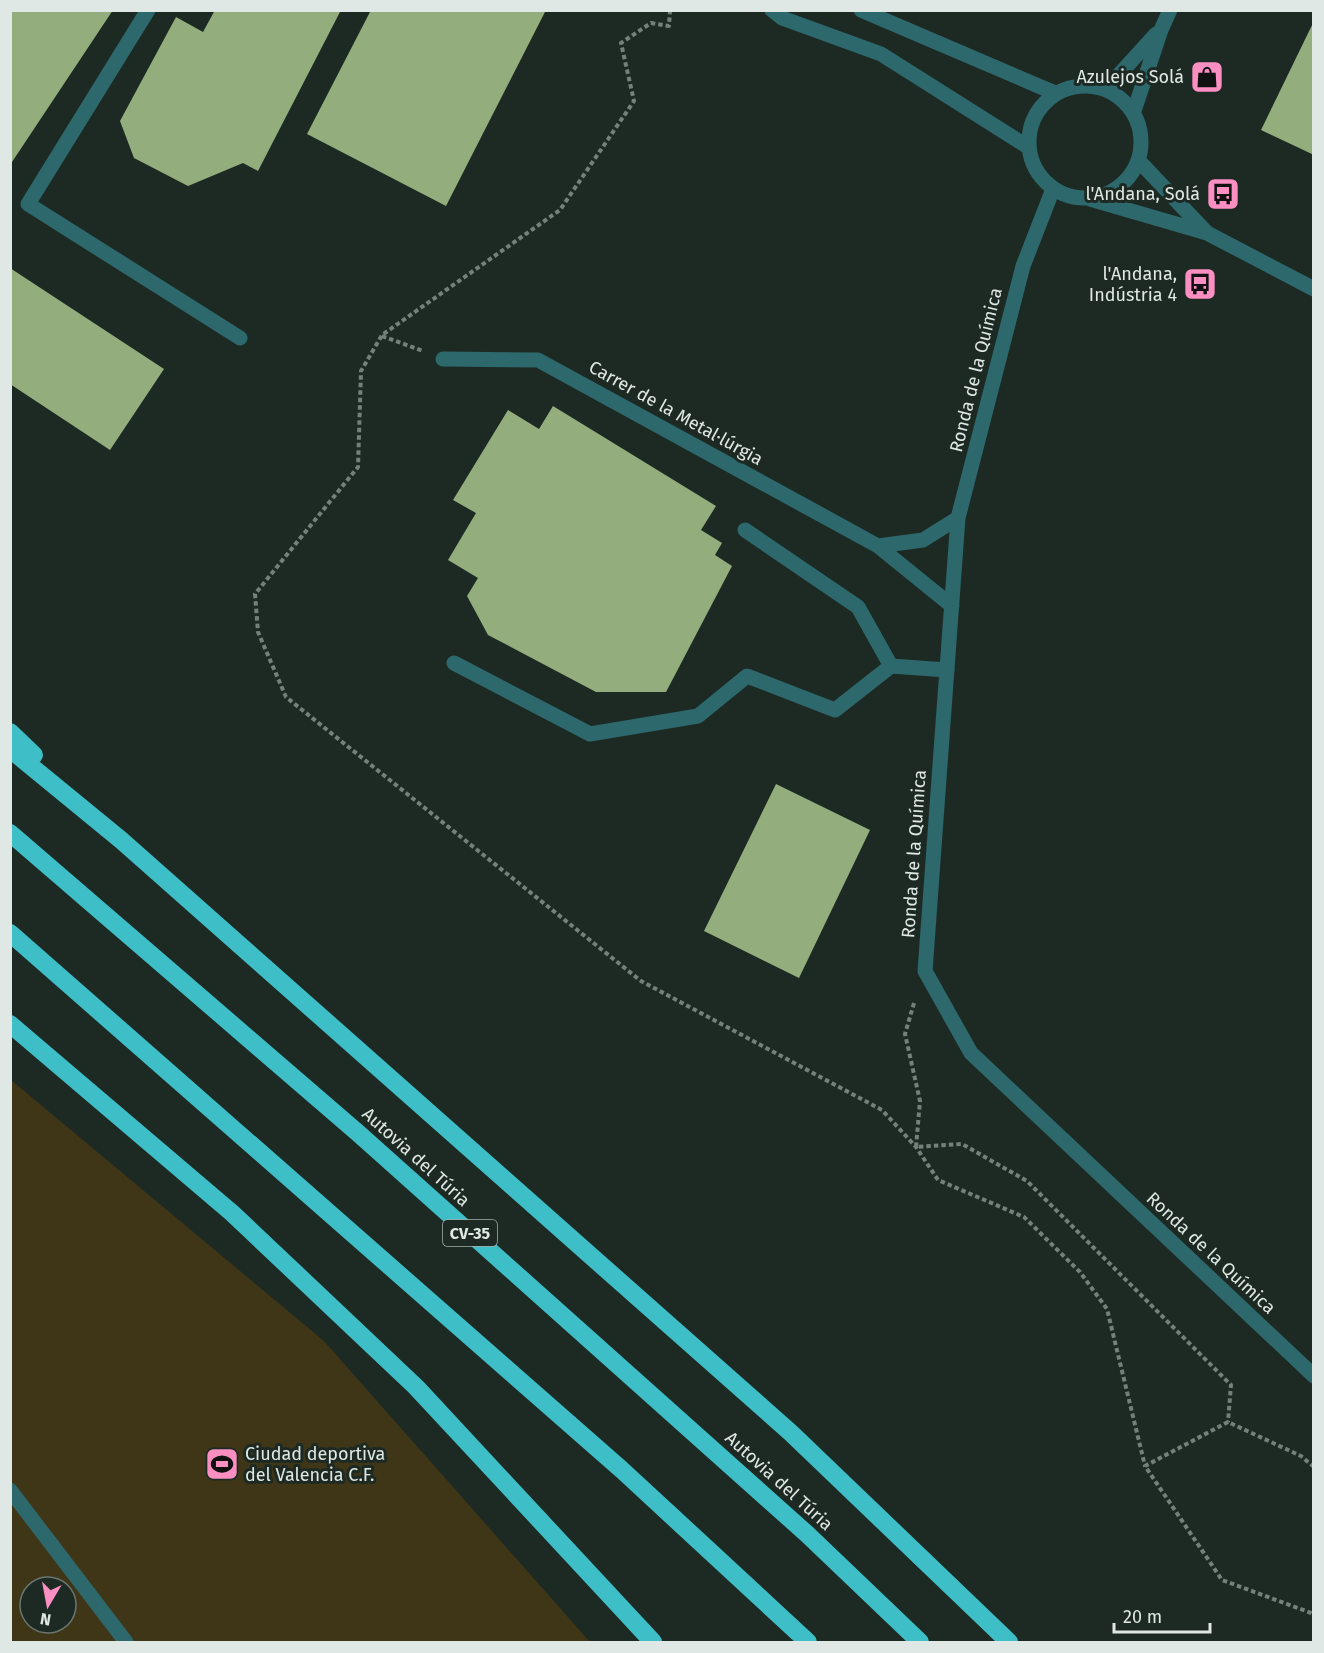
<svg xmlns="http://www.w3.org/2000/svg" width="1324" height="1653" font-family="'Fira Sans',sans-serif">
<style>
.green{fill:#3e3617;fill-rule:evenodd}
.building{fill:#93ae7c}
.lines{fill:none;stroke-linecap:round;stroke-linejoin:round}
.path{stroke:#74807b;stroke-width:4;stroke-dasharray:4.5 3;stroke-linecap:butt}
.service{stroke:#2d686c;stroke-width:15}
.minor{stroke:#2d686c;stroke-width:15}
.tertiary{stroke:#2d686c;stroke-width:15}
.motorway{stroke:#3ebec6;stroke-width:18}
.labels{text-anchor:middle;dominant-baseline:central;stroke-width:6;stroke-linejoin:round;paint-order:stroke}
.shield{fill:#1d2a24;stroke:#a5afaa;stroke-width:1.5}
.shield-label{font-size:16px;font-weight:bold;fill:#dfe8e4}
.poi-label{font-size:18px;fill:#dfe8e4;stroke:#1d2a24;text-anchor:end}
.street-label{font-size:18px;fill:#dfe8e4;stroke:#1d2a24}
</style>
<rect width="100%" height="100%" fill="#1d2a24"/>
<path class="green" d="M11,1080L324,1341L590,1642H11ZM30,1587H66V1623H30Z"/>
<path class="building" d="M10,10H113L10,165Z
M215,10H341L258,171L243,163L188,186L134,158L120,121L176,17L203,32Z
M371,10H546L446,206L307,134Z
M1314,21V155L1261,130Z
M10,268L164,369L110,450L10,384Z
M553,406L716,506L701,530L722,543L715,555L732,566L666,692H596L488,635L467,596L478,578L448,560L476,513L453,500L508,410L539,429Z
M776,784L870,830L799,978L704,931Z"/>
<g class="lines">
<path class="path" d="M670,10L669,26L651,23L621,43L634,101L560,210L382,335L361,371L358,467L255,594L258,632L286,697L641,981L882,1110L916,1147L938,1180L1024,1217L1080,1272L1107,1309L1145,1466
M382,336L423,351
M914,1003L905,1034L920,1101L916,1147L962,1144L1027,1181L1231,1385L1228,1422
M1314,1467L1301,1456L1228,1422L1145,1466L1222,1580L1314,1614"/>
<path class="service" d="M148,10L28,204L240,338
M745,530L858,607L891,666
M454,663L590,734L698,716L747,676L835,710L891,666L947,670
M10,1490L126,1642"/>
<path class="minor" d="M1106,89L1156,34
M1134,111L1161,30L1170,10
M1053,189L1023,266L958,518L925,971L971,1053L1314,1376
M443,359L538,360L878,546L952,606
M878,546L923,540L958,518"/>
<path class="tertiary" d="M772,10L782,18L881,54L1028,147
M861,10L1055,93
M1029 142a56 56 0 1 1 112 0a56 56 0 1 1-112 0Z
M1139,161L1207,233
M1090,199L1207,233L1314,289"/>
<path class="motorway" d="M10,732L34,755
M10,749L121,840L791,1433L1009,1642
M10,833L358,1133L807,1534L920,1642
M10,933L622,1470L808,1642
M10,1024L232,1213L416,1387L653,1642"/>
</g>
<defs>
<g id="shop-square" transform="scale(1.725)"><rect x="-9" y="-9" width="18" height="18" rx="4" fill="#fc8fc1" stroke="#1d2a24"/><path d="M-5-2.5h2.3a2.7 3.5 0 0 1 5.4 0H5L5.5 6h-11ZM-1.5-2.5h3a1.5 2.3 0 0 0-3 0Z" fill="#111"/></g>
<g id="bus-square" transform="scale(1.725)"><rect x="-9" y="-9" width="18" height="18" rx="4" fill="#fc8fc1" stroke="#1d2a24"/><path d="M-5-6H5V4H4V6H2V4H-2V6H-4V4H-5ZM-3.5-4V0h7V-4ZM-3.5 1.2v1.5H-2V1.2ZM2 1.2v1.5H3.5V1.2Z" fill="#111"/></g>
<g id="stadium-square" transform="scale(1.725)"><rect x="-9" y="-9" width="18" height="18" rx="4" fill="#fc8fc1" stroke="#1d2a24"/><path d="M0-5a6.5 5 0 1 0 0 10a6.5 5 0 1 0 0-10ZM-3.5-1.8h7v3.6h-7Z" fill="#111"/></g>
</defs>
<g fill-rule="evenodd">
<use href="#shop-square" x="1207" y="77"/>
<use href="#bus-square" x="1223" y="194"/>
<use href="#bus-square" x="1200" y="284"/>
<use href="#stadium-square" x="222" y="1464"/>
</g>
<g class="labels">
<rect class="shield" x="443" y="1220" width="54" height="26" rx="4.5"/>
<g class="shield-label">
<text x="470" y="1233">CV-35</text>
</g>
<g class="poi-label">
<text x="1184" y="77">Azulejos Solá</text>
<text x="1200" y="194">l'Andana, Solá</text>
<text x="1177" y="274">l'Andana,<tspan x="1177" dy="21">Indústria 4</tspan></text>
<text x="245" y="1454" text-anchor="start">Ciudad deportiva<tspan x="245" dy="21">del Valencia C.F.</tspan></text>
</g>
<g class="street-label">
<text transform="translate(976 370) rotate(-76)">Ronda de la Química</text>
<text transform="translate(676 413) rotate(29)">Carrer de la Metal·lúrgia</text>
<text transform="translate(914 854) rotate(-86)">Ronda de la Química</text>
<text transform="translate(416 1157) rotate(42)">Autovia del Túria</text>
<text transform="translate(1211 1253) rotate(43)">Ronda de la Química</text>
<text transform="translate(779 1481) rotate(42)">Autovia del Túria</text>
</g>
</g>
<rect width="1324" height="1653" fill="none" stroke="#dfe8e4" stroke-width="24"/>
<g transform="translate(48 1605) rotate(190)"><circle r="28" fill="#1d2a24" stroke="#6b7671" stroke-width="1.5"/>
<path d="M0-4.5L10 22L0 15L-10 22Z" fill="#fc8fc1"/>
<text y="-9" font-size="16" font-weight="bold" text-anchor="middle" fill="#dfe8e4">N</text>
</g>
<path d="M1114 1623v9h96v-9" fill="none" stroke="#dfe8e4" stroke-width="3"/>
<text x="1123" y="1623" font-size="18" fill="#dfe8e4" stroke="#1d2a24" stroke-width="4.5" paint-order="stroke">20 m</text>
</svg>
